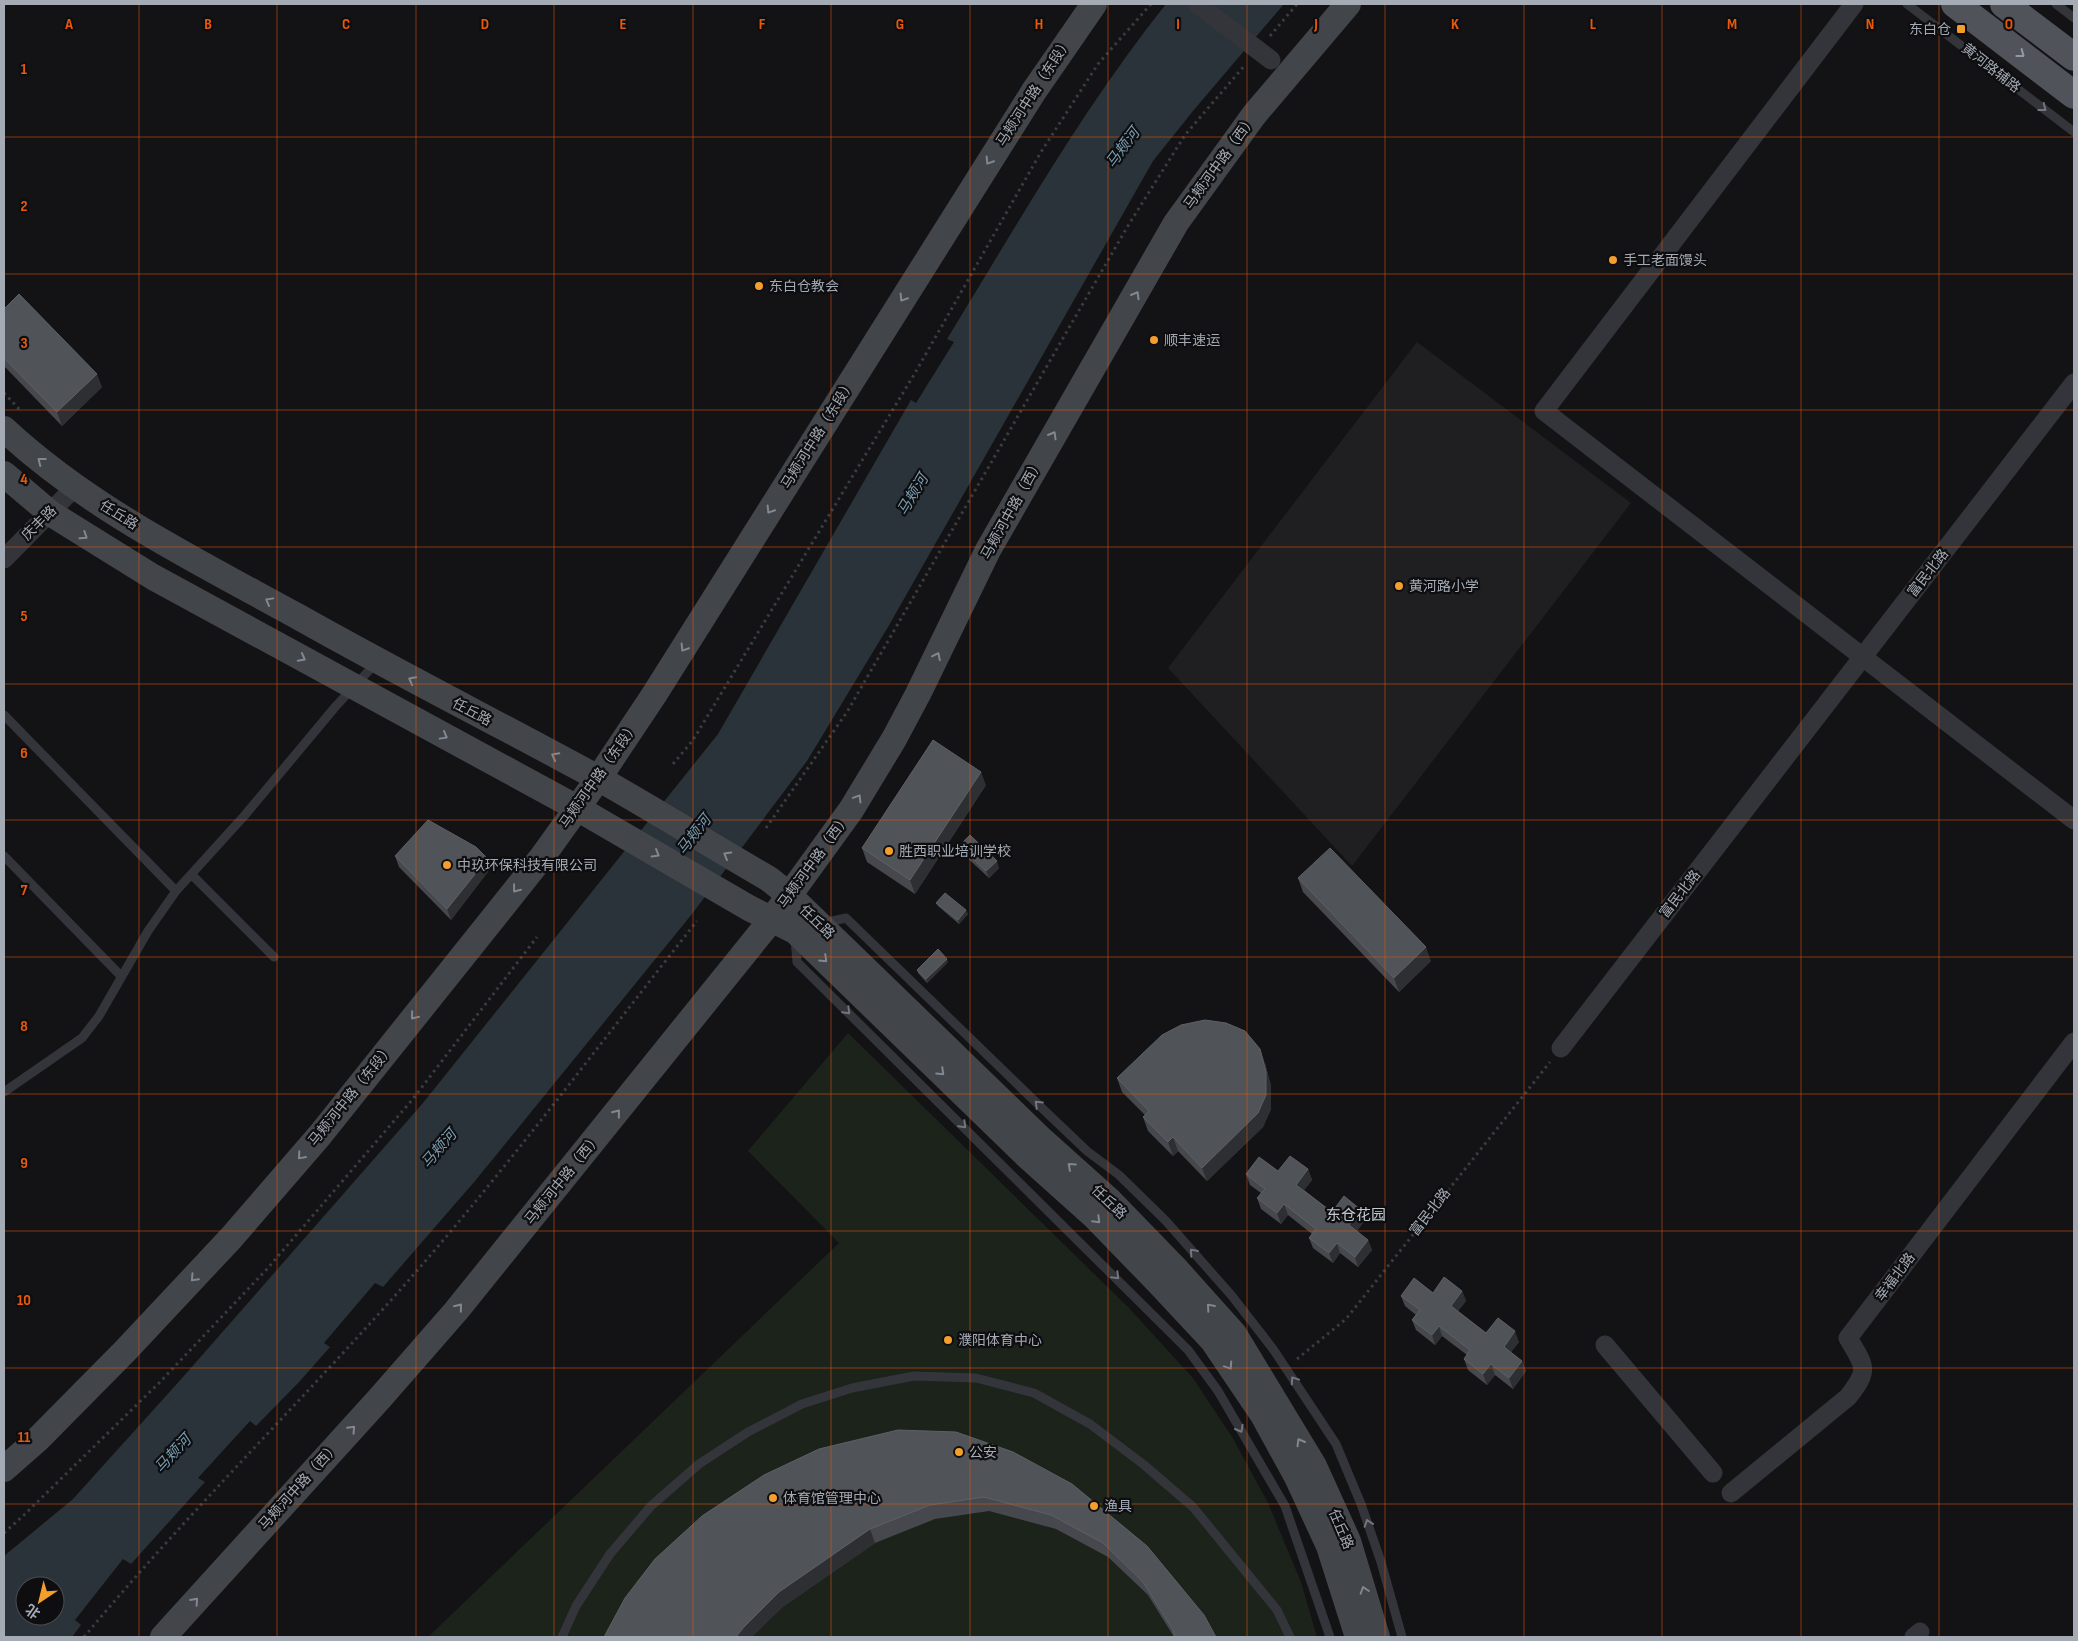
<svg xmlns="http://www.w3.org/2000/svg" width="2078" height="1641" font-family="'Sofia Sans Condensed','Noto Sans SC',sans-serif">
<style>
.built{fill:#1f1f22}
.green{fill:#1b231b}
.water{fill:#293339;fill-rule:evenodd}
.lines{fill:none;stroke-linecap:round;stroke-linejoin:round}
.path{stroke:#3a3c41;stroke-width:3;stroke-dasharray:2.5 4;stroke-linecap:butt}
.lane{stroke:#34353a;stroke-width:9}
.street{stroke:#34353a;stroke-width:19}
.secondary{stroke:#42454a;stroke-width:26}
.primary{stroke:#505359;stroke-width:28}
.street-bridge{stroke:#34353a;stroke-width:19}
.wall{fill:#46484d}
.shaded-wall{fill:#2d2f32}
.building{fill:#505358;stroke:#5d6167}
.oneway{stroke:#9399a3}
.oneway2{stroke:#72767e}
.oneway3{stroke:#828790}
.grid{fill:none;stroke:#e8590c;stroke-width:1;stroke-opacity:0.55}
.poi-dot{fill:#f49e2b;stroke:#0e0e10;stroke-width:2}
.labels{text-anchor:middle;dominant-baseline:central;stroke-width:4.5;stroke-linejoin:round;paint-order:stroke}
.poi-label{font-size:14px;fill:#a4abb5;stroke:#0e0e10;text-anchor:start}
.street-label{font-size:14px;fill:#a4abb5;stroke:#0e0e10}
.water-label{font-size:15px;font-style:italic;fill:#7a9db1;stroke:#0e0e10}
.neighbourhood-label{font-size:15px;fill:#c5cad1;stroke:#0e0e10}
.grid-label{font-size:16px;text-anchor:middle;font-weight:bold;fill:#e8590c;stroke:#0e0e10;stroke-width:4.5;stroke-linejoin:round;paint-order:stroke}
</style>
<rect width="100%" height="100%" fill="#131315"/>
<path class="built" d="M1417,342L1631,503L1352,866L1168,668Z"/>
<path class="green" d="M848,1033L1129,1308L1193,1378L1234,1440L1268,1503L1301,1582L1317,1637H428L839,1243L748,1151Z"/>
<path class="water" d="M1166,4H1284L1193,111L1153,161L888,627L807,761L692,914L475,1181L383,1287L375,1283L324,1343L330,1347L300,1381L256,1426L250,1421L198,1478L205,1482L131,1564L123,1559L75,1620L81,1625L72,1637H4V1556L73,1499L183,1377L423,1103L718,734L911,400L916,403L954,342L947,339C1017,225 1083,108 1166,4ZM25,1586H55V1616H25Z"/>
<g class="lines">
<path class="path" d="M1270,36L1297,4
M4,393L21,411
M673,764L693,740L915,373L1041,152L1098,64L1151,4
M766,828L847,712L1129,224L1185,135L1245,65
M1297,1359L1346,1319L1550,1062
M4,1533L25,1514L159,1383L267,1269L412,1100L537,937
M84,1637C179,1523 285,1418 384,1308C495,1185 594,1051 697,921"/>
<path class="lane" d="M1907,4L2074,132
M2056,4L2074,18
M4,715L176,891
M4,856L121,976
M192,875L274,957
M823,923L846,918L1045,1111L1087,1151L1119,1175L1166,1221L1232,1296L1273,1349L1336,1444L1361,1504L1381,1562L1402,1637
M795,939L797,962L1188,1350L1218,1391L1285,1506L1330,1637
M4,1092L82,1038L99,1016L148,931L176,891L245,815L336,706L377,662
M562,1637L576,1606L610,1554L651,1506L699,1464L748,1432L802,1404L852,1388L914,1376L976,1378L1034,1393L1090,1424L1143,1464L1193,1507L1277,1610L1290,1637"/>
<path class="street" d="M1854,4L1544,411L2074,820
M4,559L75,487
M1561,1048L2074,383
M1605,1345L1713,1473
M1731,1493L1848,1397C1870,1369 1865,1367 1848,1338L2074,1042
M1914,1637L1920,1632"/>
<path class="secondary" d="M4,429C89,508 195,560 297,616C396,672 497,723 596,777C655,810 712,846 769,879L789,895L1042,1140L1110,1201L1175,1268L1234,1334L1314,1466L1348,1541L1377,1637
M4,474L50,513L153,577L577,808L749,908L795,931L1026,1155L1094,1216L1158,1282L1213,1341L1263,1415L1297,1477L1329,1546L1358,1637
M4,1469L37,1440L125,1351L231,1238L320,1135L542,857L598,779L654,695L1034,91L1094,4
M163,1637L380,1398L456,1311L772,919L822,850L851,810L894,739L918,694L988,550L1176,223L1254,115L1348,4"/>
<path class="primary" d="M1955,4L2074,95
M2004,4L2074,57"/>
<path class="street-bridge" d="M1197,4L1271,60"/>
</g>
<path class="wall" d="M4,309L102,387L62,426L4,366Z
M986,785L915,894L867,862L862,848Z
M959,846L999,868L989,878L962,853Z
M395,856L490,867L487,873L451,920L399,867Z
M1298,878L1431,961L1399,992L1303,892Z
M936,903L968,914L959,924L938,906Z
M948,962L927,983L918,973L917,970Z
M1265,1063L1271,1086V1109L1263,1127L1207,1181L1178,1151L1173,1156L1148,1131L1143,1117L1145,1115L1122,1092L1117,1078Z
M1308,1169L1312,1180L1304,1190L1332,1212L1365,1220L1357,1231L1368,1240L1372,1250L1358,1267L1340,1253L1333,1263L1313,1248L1309,1238L1312,1234L1288,1215L1281,1224L1261,1209L1257,1198L1261,1193L1250,1185L1246,1174Z
M1462,1291L1466,1301L1458,1311L1486,1333L1519,1342L1511,1352L1522,1361L1526,1371L1513,1389L1495,1375L1487,1385L1468,1370L1464,1359L1467,1355L1442,1336L1435,1345L1416,1330L1412,1320L1416,1315L1405,1306L1401,1296Z
M1013,1452L1216,1637H1174L1148,1595L1108,1557L1056,1529L989,1511L935,1519L875,1543L784,1606L604,1637Z"/>
<path class="shaded-wall" d="M97,374L102,387L62,426L57,412Z
M981,772L986,785L915,894L910,880Z
M486,857L490,867L487,873L451,920L447,909Z
M997,861L999,868L989,878L986,871Z
M966,910L968,914L959,924L958,920Z
M1426,947L1431,961L1399,992L1394,978Z
M947,959L948,962L927,983L926,979Z
M1260,1049L1265,1063L1271,1086V1109L1263,1127L1207,1181L1202,1168Z
M1173,1137L1178,1151L1173,1156L1168,1142Z
M1308,1169L1312,1180L1300,1195L1296,1185Z
M1284,1204L1288,1215L1281,1224L1277,1213Z
M1361,1210L1365,1220L1353,1236L1349,1225Z
M1368,1240L1372,1250L1358,1267L1355,1257Z
M1337,1243L1340,1253L1333,1263L1329,1253Z
M1462,1291L1466,1301L1454,1316L1451,1306Z
M1439,1326L1442,1336L1435,1345L1432,1335Z
M1515,1331L1519,1342L1507,1357L1504,1347Z
M1522,1361L1526,1371L1513,1389L1509,1378Z
M1491,1364L1495,1375L1487,1385L1483,1374Z
M870,1529L875,1543L784,1606L752,1637H736L744,1627L779,1592Z"/>
<path class="building" d="M19,294L97,374L57,412L4,358V309Z
M933,740L981,772L910,880L862,848Z
M428,820L476,847L486,857L484,863L447,909L395,856Z
M970,835L997,861L986,871L959,846Z
M1330,848L1426,947L1394,978L1298,878Z
M945,893L966,910L958,920L936,903Z
M938,949L947,959L926,979L917,970Z
M1205,1020L1226,1023L1245,1031L1260,1049L1266,1072V1095L1258,1113L1202,1168L1173,1137L1168,1142L1143,1117L1149,1111L1117,1078L1162,1035L1181,1025Z
M1290,1156L1308,1169L1296,1185L1332,1212L1344,1196L1361,1210L1349,1225L1368,1240L1355,1257L1337,1243L1329,1253L1309,1238L1316,1229L1284,1204L1277,1213L1257,1198L1265,1189L1246,1174L1259,1157L1278,1171Z
M1444,1277L1462,1291L1451,1306L1486,1333L1498,1318L1515,1331L1504,1347L1522,1361L1509,1378L1491,1364L1483,1374L1464,1359L1470,1350L1439,1326L1432,1335L1412,1320L1420,1310L1401,1296L1414,1278L1433,1293Z
M898,1430L956,1432L1013,1452L1072,1484L1147,1546L1204,1615L1216,1637H1175L1173,1630L1143,1582L1103,1543L1051,1515L984,1497L930,1505L870,1529L779,1592L744,1627L736,1637H604L625,1598L655,1559L702,1516L764,1475L819,1449Z"/>
<defs><path id="oneway-chevron" d="M-2-3.5L2.5 0L-2 3.5" fill="none" stroke-width="1.6" stroke-linecap="round" stroke-linejoin="round" transform="scale(1.25)"/></defs>
<use class="oneway" href="#oneway-chevron" transform="translate(2021 54) rotate(37)"/>
<g class="oneway2">
<use href="#oneway-chevron" transform="translate(2043 108) rotate(38)"/>
<use href="#oneway-chevron" transform="translate(847 1011) rotate(45)"/>
<use href="#oneway-chevron" transform="translate(1038 1104) rotate(-136)"/>
<use href="#oneway-chevron" transform="translate(963 1125) rotate(45)"/>
<use href="#oneway-chevron" transform="translate(1193 1252) rotate(-131)"/>
<use href="#oneway-chevron" transform="translate(1116 1276) rotate(45)"/>
<use href="#oneway-chevron" transform="translate(1294 1380) rotate(-124)"/>
<use href="#oneway-chevron" transform="translate(1240 1429) rotate(60)"/>
<use href="#oneway-chevron" transform="translate(1368 1523) rotate(-109)"/>
</g>
<g class="oneway3">
<use href="#oneway-chevron" transform="translate(989 161) rotate(122)"/>
<use href="#oneway-chevron" transform="translate(1136 295) rotate(-60)"/>
<use href="#oneway-chevron" transform="translate(903 298) rotate(122)"/>
<use href="#oneway-chevron" transform="translate(1053 435) rotate(-60)"/>
<use href="#oneway-chevron" transform="translate(41 461) rotate(-142)"/>
<use href="#oneway-chevron" transform="translate(770 510) rotate(122)"/>
<use href="#oneway-chevron" transform="translate(84 536) rotate(33)"/>
<use href="#oneway-chevron" transform="translate(269 601) rotate(-151)"/>
<use href="#oneway-chevron" transform="translate(684 648) rotate(122)"/>
<use href="#oneway-chevron" transform="translate(937 656) rotate(-64)"/>
<use href="#oneway-chevron" transform="translate(302 658) rotate(28)"/>
<use href="#oneway-chevron" transform="translate(412 680) rotate(-152)"/>
<use href="#oneway-chevron" transform="translate(444 736) rotate(29)"/>
<use href="#oneway-chevron" transform="translate(555 756) rotate(-152)"/>
<use href="#oneway-chevron" transform="translate(858 798) rotate(-59)"/>
<use href="#oneway-chevron" transform="translate(656 854) rotate(30)"/>
<use href="#oneway-chevron" transform="translate(727 855) rotate(-150)"/>
<use href="#oneway-chevron" transform="translate(516 889) rotate(128)"/>
<use href="#oneway-chevron" transform="translate(824 959) rotate(44)"/>
<use href="#oneway-chevron" transform="translate(414 1016) rotate(129)"/>
<use href="#oneway-chevron" transform="translate(941 1072) rotate(44)"/>
<use href="#oneway-chevron" transform="translate(617 1113) rotate(-51)"/>
<use href="#oneway-chevron" transform="translate(301 1156) rotate(131)"/>
<use href="#oneway-chevron" transform="translate(1071 1166) rotate(-138)"/>
<use href="#oneway-chevron" transform="translate(1097 1220) rotate(45)"/>
<use href="#oneway-chevron" transform="translate(194 1278) rotate(133)"/>
<use href="#oneway-chevron" transform="translate(459 1307) rotate(-51)"/>
<use href="#oneway-chevron" transform="translate(1210 1307) rotate(-131)"/>
<use href="#oneway-chevron" transform="translate(1229 1366) rotate(56)"/>
<use href="#oneway-chevron" transform="translate(352 1429) rotate(-47)"/>
<use href="#oneway-chevron" transform="translate(1300 1442) rotate(-120)"/>
<use href="#oneway-chevron" transform="translate(1364 1590) rotate(-108)"/>
<use href="#oneway-chevron" transform="translate(195 1601) rotate(-48)"/>
</g>
<path class="grid" d="M139,4V1637M277,4V1637M416,4V1637M554,4V1637M693,4V1637M831,4V1637M970,4V1637M1108,4V1637M1247,4V1637M1385,4V1637M1524,4V1637M1662,4V1637M1801,4V1637M1939,4V1637M4,137H2074M4,274H2074M4,410H2074M4,547H2074M4,684H2074M4,820H2074M4,957H2074M4,1094H2074M4,1231H2074M4,1368H2074M4,1504H2074"/>
<g class="poi-dot">
<rect x="1956" y="24" width="10" height="10" rx="2.5"/>
<circle cx="1613" cy="260" r="5"/>
<circle cx="759" cy="286" r="5"/>
<circle cx="1154" cy="340" r="5"/>
<circle cx="1399" cy="586" r="5"/>
<circle cx="889" cy="851" r="5"/>
<circle cx="447" cy="865" r="5"/>
<circle cx="948" cy="1340" r="5"/>
<circle cx="959" cy="1452" r="5"/>
<circle cx="773" cy="1498" r="5"/>
<circle cx="1094" cy="1506" r="5"/>
</g>
<g class="labels">
<g class="poi-label">
<text x="1951" y="29" text-anchor="end">东白仓</text>
<text x="1623" y="260">手工老面馒头</text>
<text x="769" y="286">东白仓教会</text>
<text x="1164" y="340">顺丰速运</text>
<text x="1409" y="586">黄河路小学</text>
<text x="899" y="851">胜西职业培训学校</text>
<text x="457" y="865">中玖环保科技有限公司</text>
<text x="958" y="1340">濮阳体育中心</text>
<text x="969" y="1452">公安</text>
<text x="783" y="1498">体育馆管理中心</text>
<text x="1104" y="1506">渔具</text>
</g>
<g class="street-label">
<text transform="translate(1991 68) rotate(38)">黄河路辅路</text>
<text transform="translate(1034 92) rotate(-57)">马颊河中路（东段）</text>
<text transform="translate(1220 162) rotate(-54)">马颊河中路（西）</text>
<text transform="translate(818 434) rotate(-58)">马颊河中路（东段）</text>
<text transform="translate(1012 509) rotate(-61)">马颊河中路（西）</text>
<text transform="translate(119 515) rotate(32)">任丘路</text>
<text transform="translate(39 523) rotate(-45)">庆丰路</text>
<text transform="translate(1928 573) rotate(-52)">富民北路</text>
<text transform="translate(472 712) rotate(28)">任丘路</text>
<text transform="translate(599 775) rotate(-55)">马颊河中路（东段）</text>
<text transform="translate(814 861) rotate(-54)">马颊河中路（西）</text>
<text transform="translate(1680 894) rotate(-52)">富民北路</text>
<text transform="translate(817 922) rotate(44)">任丘路</text>
<text transform="translate(351 1095) rotate(-51)">马颊河中路（东段）</text>
<text transform="translate(563 1179) rotate(-51)">马颊河中路（西）</text>
<text transform="translate(1109 1202) rotate(44)">任丘路</text>
<text transform="translate(1430 1212) rotate(-52)">富民北路</text>
<text transform="translate(1895 1277) rotate(-53)">幸福北路</text>
<text transform="translate(299 1486) rotate(-48)">马颊河中路（西）</text>
<text transform="translate(1341 1529) rotate(67)">任丘路</text>
</g>
<g class="water-label">
<text transform="translate(1123 148) rotate(-53)">马颊河</text>
<text transform="translate(913 495) rotate(-59)">马颊河</text>
<text transform="translate(694 835) rotate(-52)">马颊河</text>
<text transform="translate(439 1149) rotate(-49)">马颊河</text>
<text transform="translate(173 1454) rotate(-47)">马颊河</text>
</g>
<g class="neighbourhood-label">
<text x="1356" y="1215">东仓花园</text>
</g>
</g>
<g class="grid-label">
<text x="69" y="29">A</text>
<text x="208" y="29">B</text>
<text x="346" y="29">C</text>
<text x="485" y="29">D</text>
<text x="623" y="29">E</text>
<text x="762" y="29">F</text>
<text x="900" y="29">G</text>
<text x="1039" y="29">H</text>
<text x="1178" y="29">I</text>
<text x="1316" y="29">J</text>
<text x="1455" y="29">K</text>
<text x="1593" y="29">L</text>
<text x="1732" y="29">M</text>
<text x="1870" y="29">N</text>
<text x="2009" y="29">O</text>
<text x="24" y="74">1</text>
<text x="24" y="211">2</text>
<text x="24" y="348">3</text>
<text x="24" y="484">4</text>
<text x="24" y="621">5</text>
<text x="24" y="758">6</text>
<text x="24" y="895">7</text>
<text x="24" y="1031">8</text>
<text x="24" y="1168">9</text>
<text x="24" y="1305">10</text>
<text x="24" y="1442">11</text>
</g>
<rect width="2078" height="1641" fill="none" stroke="#a4abb5" stroke-width="10"/>
<g transform="translate(40 1601) rotate(215)"><circle r="24" fill="#0e0e10" stroke="#4a4d52"/>
<path d="M0-4L9 19L0 12L-9 19Z" fill="#f49e2b"/>
<text y="-8" font-size="14" font-weight="bold" text-anchor="middle" fill="#a4abb5">北</text>
</g>
</svg>
